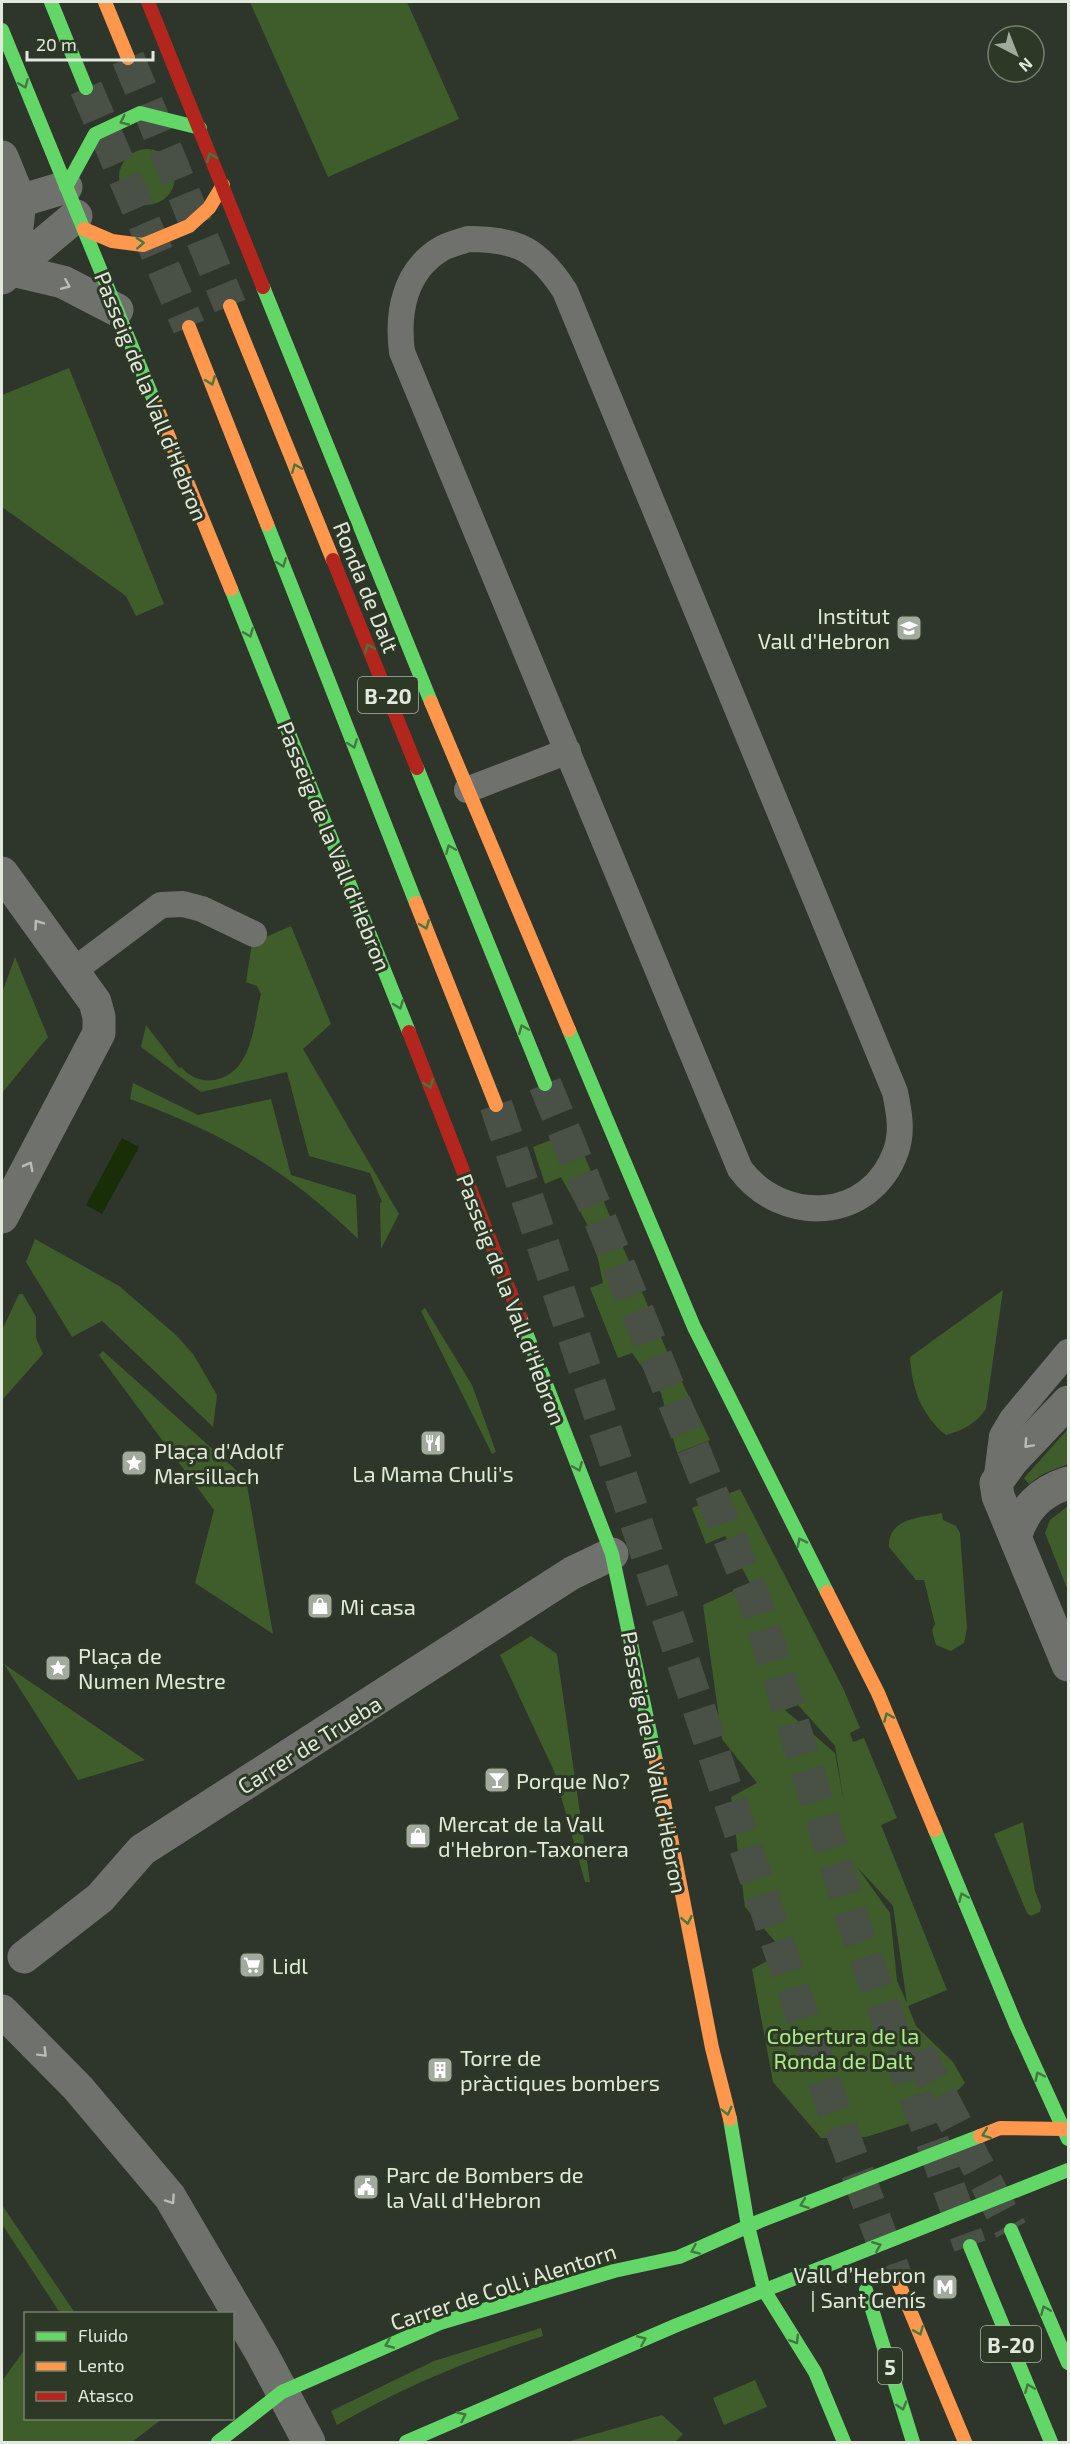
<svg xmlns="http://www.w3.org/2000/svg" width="1070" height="2444" font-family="'Exo 2',sans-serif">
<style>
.green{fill:#3f5d2b;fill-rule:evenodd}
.water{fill:#182e07}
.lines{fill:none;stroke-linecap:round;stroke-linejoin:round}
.highway-tunnel{stroke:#495045;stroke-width:33;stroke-dasharray:33 16;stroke-linecap:butt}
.lane{stroke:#6f716c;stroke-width:26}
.street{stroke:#6f716c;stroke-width:33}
.fast{stroke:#63d668;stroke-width:14}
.slow{stroke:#ff974d;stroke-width:14}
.jam{stroke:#b3261e;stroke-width:14}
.oneway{stroke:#437840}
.oneway2{stroke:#b9bfb5}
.labels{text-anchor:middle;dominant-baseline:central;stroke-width:6;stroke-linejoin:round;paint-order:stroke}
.shield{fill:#2d3926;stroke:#abb4a6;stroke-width:1.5}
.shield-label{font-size:21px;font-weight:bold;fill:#e1e9dd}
.street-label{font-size:22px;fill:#e1e9dd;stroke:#2d3926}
.poi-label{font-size:22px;fill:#e1e9dd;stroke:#2d3926;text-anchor:start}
.park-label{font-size:22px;fill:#adeb84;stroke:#2d3926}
</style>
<rect width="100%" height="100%" fill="#2e352a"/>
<path class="green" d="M250,2H407L459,119L328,177Z
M119 177a28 28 0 1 1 56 0a28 28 0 1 1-56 0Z
M69,368L164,604L136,616L126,596L2,507V395Z
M291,926L331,1024L303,1049L399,1214L381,1249L380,1203L382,1202L370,1173L309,1156L287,1072L201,1092L141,1047L146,1025L179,1068L181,1067C190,1077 201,1082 215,1080C253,1072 253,1025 261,994L257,986L246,982L252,943Z
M15,957L48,1037L2,1093V993Z
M133,1083L198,1115L271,1099L291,1175L356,1195L358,1239C285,1168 224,1134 130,1099Z
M574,1131L666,1349L710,1440L677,1453L661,1393L632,1353L618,1358L590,1288L603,1283L593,1235L561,1177L545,1184L533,1147Z
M35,1239L119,1286L176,1335L193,1354L217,1395L213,1427L102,1321L72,1337L26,1262Z
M1003,1290L986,1409C975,1424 964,1430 946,1435C921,1415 912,1388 910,1357Z
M19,1294H23L36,1317V1338L43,1354L2,1400V1330Z
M425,1308L472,1385L496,1452L492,1454L421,1311Z
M103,1351L246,1479L273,1634L195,1583L214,1510L99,1355Z
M1068,1429V1464L1043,1474L1029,1484L1024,1478Z
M740,1489L843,1688L860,1728L850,1733L853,1742L864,1738L897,1818L881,1825L947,1990L908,2006L916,2026L953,2062L965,2083L933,2116L866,2137L821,2138L773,2082L752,1969L784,1952L745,1907L731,1797L757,1783L722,1739L703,1605L750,1583L725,1536L706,1544L692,1508ZM798,1705L835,1746L844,1803L835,1753L785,1710ZM857,1867L893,1906L907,2003L897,1981L890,1913Z
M1068,1506V1591L1045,1533L1050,1520Z
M942,1513L943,1520L956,1526L960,1533L967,1628L964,1643L951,1651L936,1645L932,1630L935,1624L924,1580H916L889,1547C888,1518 919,1518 942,1513Z
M531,1636L557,1654L590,1882H585L554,1771L500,1655Z
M4,1664L145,1760L78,1780Z
M1023,1822L1035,1891L1041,1906L1040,1912L1031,1916L1027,1913L994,1834Z
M2,2205L75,2313H60L2,2224Z
M541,2328L543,2336C470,2359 403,2387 337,2425L331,2411L434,2361Z
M25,2349L26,2418L162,2419L132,2442H2V2381Z
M755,2380L767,2407L724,2425L713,2398Z
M662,2415L683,2434L675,2442H567Z"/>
<path class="water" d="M122,1138L139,1147L102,1214L86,1205Z"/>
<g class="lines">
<path class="highway-tunnel" d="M128,58L230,306
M86,88L189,327
M545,1084L756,1603L858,1936L970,2246
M496,1105L830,2099L896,2277
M918,2052L1011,2230"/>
<path class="lane" d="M468,239C517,239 538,249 565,291L895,1092C899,1112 903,1131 896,1151C871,1222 782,1226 740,1169L402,352C397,313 404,271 441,249C449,244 460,242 468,239Z
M467,790L568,751
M73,971L161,905L183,904L202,909L254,934
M996,1483L1002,1436L1012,1419L1068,1352"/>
<path class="street" d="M2,157L20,201L66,187
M12,270L63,282L117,310
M12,270L20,201
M2,278L76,216
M2,873L95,1002L99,1017V1033L2,1217
M1068,1402L1012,1461L996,1483L998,1496L1068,1665
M1015,1537C1024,1509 1039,1492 1068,1483
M24,1957L100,1898L142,1850L572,1573L612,1554
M2,2011L78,2088L170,2197L262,2354L309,2442"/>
<path class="fast" d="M51,2L86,88
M2,30L155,403
M66,187L95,134L140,113L200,128
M263,287L431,702
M267,524L416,903
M231,589L409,1032
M417,768L545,1084
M569,1030L694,1327L827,1592
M520,1317L612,1554L656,1761
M935,1830L1016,2025L1068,2139
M730,2119L748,2226L764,2290L815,2372L844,2442
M1011,2230L1068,2363
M970,2246L1051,2442
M866,2290L913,2442
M218,2442L282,2392L440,2323L614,2271L679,2257L760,2221L980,2136
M406,2442L677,2325L1068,2170"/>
<path class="slow" d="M105,2L128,58
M84,229L112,241L143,245L189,226L209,208L223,185
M230,306L333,560
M189,327L267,524
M155,403L231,589
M431,702L569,1030
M416,903L496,1105
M827,1592L878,1693L935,1830
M656,1761L712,2048L730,2119
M980,2136L1000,2128L1064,2129
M896,2277L965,2442"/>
<path class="jam" d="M148,2L263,287
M333,560L417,768
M409,1032L520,1317"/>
</g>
<defs><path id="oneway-chevron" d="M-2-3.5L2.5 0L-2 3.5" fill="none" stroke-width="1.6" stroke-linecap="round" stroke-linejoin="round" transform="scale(1.5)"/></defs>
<g class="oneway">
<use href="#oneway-chevron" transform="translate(24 84) rotate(67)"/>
<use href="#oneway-chevron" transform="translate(124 121) rotate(155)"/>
<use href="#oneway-chevron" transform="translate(211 157) rotate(-112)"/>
<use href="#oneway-chevron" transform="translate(140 243) rotate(-3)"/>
<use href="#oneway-chevron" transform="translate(211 381) rotate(69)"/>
<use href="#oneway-chevron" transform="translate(296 468) rotate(-112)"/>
<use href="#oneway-chevron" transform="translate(282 563) rotate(69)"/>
<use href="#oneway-chevron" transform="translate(249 633) rotate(68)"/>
<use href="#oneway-chevron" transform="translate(369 648) rotate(-112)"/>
<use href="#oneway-chevron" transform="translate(353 744) rotate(69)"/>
<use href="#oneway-chevron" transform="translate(450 849) rotate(-112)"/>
<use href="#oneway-chevron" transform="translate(425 925) rotate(69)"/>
<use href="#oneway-chevron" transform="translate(399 1005) rotate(69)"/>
<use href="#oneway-chevron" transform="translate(523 1029) rotate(-112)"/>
<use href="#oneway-chevron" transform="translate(429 1084) rotate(69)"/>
<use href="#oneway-chevron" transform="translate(578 1467) rotate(68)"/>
<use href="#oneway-chevron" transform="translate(801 1542) rotate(-116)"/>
<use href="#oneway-chevron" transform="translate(888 1717) rotate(-113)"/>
<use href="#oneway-chevron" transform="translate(963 1897) rotate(-113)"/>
<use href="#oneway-chevron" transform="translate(687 1920) rotate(79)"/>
<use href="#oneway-chevron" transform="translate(1039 2076) rotate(-115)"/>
<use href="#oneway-chevron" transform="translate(727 2111) rotate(76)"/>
<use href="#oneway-chevron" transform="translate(986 2134) rotate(159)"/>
<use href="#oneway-chevron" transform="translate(804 2204) rotate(159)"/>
<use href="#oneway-chevron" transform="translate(877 2246) rotate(-22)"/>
<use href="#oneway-chevron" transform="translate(695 2250) rotate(156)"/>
<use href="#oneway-chevron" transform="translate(1045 2310) rotate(-113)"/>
<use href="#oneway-chevron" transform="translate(919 2331) rotate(67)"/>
<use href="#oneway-chevron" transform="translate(642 2340) rotate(-23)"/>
<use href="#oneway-chevron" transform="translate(795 2340) rotate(58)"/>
<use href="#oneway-chevron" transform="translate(389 2344) rotate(157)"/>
<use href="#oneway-chevron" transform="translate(1029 2388) rotate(-112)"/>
<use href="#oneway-chevron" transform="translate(902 2406) rotate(73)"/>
<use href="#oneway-chevron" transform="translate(462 2416) rotate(-25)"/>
</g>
<g class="oneway2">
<use href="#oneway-chevron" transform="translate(66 285) rotate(23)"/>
<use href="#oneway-chevron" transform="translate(38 924) rotate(-126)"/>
<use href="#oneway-chevron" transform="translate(29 1166) rotate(-62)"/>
<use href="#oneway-chevron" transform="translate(1028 1444) rotate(133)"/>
<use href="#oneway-chevron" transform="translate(43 2053) rotate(45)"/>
<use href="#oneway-chevron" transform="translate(171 2200) rotate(56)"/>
</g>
<defs>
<g id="school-square" transform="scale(1.35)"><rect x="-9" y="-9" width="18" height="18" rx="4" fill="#a2aa9e" stroke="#2d3926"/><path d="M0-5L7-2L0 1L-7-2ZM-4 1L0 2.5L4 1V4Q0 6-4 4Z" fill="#fff"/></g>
<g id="restaurant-square" transform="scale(1.35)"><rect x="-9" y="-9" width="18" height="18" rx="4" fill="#a2aa9e" stroke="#2d3926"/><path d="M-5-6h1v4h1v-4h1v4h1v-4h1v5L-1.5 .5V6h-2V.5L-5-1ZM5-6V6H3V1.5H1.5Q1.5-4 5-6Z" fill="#fff"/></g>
<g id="sight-square" transform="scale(1.35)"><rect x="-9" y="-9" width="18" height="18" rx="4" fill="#a2aa9e" stroke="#2d3926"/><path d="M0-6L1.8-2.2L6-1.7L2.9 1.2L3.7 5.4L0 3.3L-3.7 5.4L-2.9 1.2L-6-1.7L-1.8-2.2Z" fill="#fff"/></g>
<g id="shop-square" transform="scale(1.35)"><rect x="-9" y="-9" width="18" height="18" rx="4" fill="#a2aa9e" stroke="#2d3926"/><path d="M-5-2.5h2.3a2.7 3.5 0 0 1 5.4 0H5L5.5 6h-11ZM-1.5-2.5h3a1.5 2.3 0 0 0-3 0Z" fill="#fff"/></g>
<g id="bar-square" transform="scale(1.35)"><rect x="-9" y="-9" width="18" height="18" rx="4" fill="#a2aa9e" stroke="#2d3926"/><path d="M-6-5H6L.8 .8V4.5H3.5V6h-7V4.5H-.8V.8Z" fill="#fff"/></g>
<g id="supermarket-square" transform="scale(1.35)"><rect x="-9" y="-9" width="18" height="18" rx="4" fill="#a2aa9e" stroke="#2d3926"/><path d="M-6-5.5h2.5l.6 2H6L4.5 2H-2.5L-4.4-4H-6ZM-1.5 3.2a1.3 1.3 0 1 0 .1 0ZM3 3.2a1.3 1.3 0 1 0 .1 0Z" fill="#fff"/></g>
<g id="building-square" transform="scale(1.35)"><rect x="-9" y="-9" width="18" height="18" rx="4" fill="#a2aa9e" stroke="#2d3926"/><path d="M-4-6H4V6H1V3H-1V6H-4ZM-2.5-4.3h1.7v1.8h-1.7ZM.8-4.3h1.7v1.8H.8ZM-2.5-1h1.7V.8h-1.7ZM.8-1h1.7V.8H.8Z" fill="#fff"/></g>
<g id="civic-square" transform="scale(1.35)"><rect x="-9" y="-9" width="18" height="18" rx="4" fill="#a2aa9e" stroke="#2d3926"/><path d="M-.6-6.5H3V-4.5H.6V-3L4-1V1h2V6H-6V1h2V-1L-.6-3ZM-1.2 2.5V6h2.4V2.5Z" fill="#fff"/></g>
<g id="metro-square" transform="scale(1.35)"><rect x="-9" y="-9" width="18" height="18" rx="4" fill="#a2aa9e" stroke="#2d3926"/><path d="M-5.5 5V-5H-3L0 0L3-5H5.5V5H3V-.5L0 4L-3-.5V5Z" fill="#fff"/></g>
</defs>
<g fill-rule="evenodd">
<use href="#school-square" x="909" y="628"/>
<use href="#restaurant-square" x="433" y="1443"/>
<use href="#sight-square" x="134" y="1463"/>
<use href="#shop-square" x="320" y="1606"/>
<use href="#sight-square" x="58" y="1668"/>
<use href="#bar-square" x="497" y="1780"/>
<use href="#shop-square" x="418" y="1836"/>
<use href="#supermarket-square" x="252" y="1965"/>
<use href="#building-square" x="440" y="2070"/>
<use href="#civic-square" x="366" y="2187"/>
<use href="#metro-square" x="945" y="2287"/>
</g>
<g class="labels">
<g class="shield">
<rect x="358" y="677" width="60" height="36" rx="4.5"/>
<rect x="981" y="2326" width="60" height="36" rx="4.5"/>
<rect x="878" y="2348" width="24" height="36" rx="4.5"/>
</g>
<g class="shield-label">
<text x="388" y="695">B-20</text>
<text x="1011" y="2344">B-20</text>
<text x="890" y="2366">5</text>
</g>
<g class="street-label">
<text transform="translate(152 396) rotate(68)">Passeig de la Vall d'Hebron</text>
<text transform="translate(367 587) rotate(68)">Ronda de Dalt</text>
<text transform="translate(335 846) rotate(68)">Passeig de la Vall d'Hebron</text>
<text transform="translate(512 1299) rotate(69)">Passeig de la Vall d'Hebron</text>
<text transform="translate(309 1744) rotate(-32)">Carrer de Trueba</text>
<text transform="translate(655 1762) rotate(79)">Passeig de la Vall d'Hebron</text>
<text transform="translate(503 2286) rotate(-18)">Carrer de Coll i Alentorn</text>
</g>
<g class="poi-label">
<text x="890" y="615" text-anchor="end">Institut<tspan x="890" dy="25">Vall d'Hebron</tspan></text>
<text x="154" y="1450">Plaça d'Adolf<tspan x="154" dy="25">Marsillach</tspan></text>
<text x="433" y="1473" text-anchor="middle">La Mama Chuli's</text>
<text x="340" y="1606">Mi casa</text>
<text x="78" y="1655">Plaça de<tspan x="78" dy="25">Numen Mestre</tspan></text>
<text x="516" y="1780">Porque No?</text>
<text x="438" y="1823">Mercat de la Vall<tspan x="438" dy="25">d'Hebron-Taxonera</tspan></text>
<text x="272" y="1965">Lidl</text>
<text x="460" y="2057">Torre de<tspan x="460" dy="25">pràctiques bombers</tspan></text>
<text x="386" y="2174">Parc de Bombers de<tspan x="386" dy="25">la Vall d'Hebron</tspan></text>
<text x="926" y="2274" text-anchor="end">Vall d’Hebron<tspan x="926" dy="25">| Sant Genís</tspan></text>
</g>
<g class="park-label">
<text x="843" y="2035">Cobertura de la<tspan x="843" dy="25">Ronda de Dalt</tspan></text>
</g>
</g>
<rect width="1070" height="2444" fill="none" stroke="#e1e9dd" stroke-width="6"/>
<rect x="24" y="2312" width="210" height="108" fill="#2d3926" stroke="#757f6f" stroke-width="1.5"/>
<rect x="36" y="2332" width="30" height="9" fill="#63d668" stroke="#757f6f" stroke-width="1.5"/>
<text x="78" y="2342" font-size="18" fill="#e1e9dd">Fluido</text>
<rect x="36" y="2362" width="30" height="9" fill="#ff974d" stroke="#757f6f" stroke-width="1.5"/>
<text x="78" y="2372" font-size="18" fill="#e1e9dd">Lento</text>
<rect x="36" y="2392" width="30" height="9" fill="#b3261e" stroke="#757f6f" stroke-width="1.5"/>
<text x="78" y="2402" font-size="18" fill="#e1e9dd">Atasco</text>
<g transform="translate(1016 54) rotate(138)"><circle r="28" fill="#2d3926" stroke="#757f6f" stroke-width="1.5"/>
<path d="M0-4.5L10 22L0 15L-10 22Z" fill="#a2aa9e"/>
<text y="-9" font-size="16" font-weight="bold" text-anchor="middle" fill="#e1e9dd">N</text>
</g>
<path d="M27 51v9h126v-9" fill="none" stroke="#e1e9dd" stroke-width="3"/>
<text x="36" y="51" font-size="18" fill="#e1e9dd" stroke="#2d3926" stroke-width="4.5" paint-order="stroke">20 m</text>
</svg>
